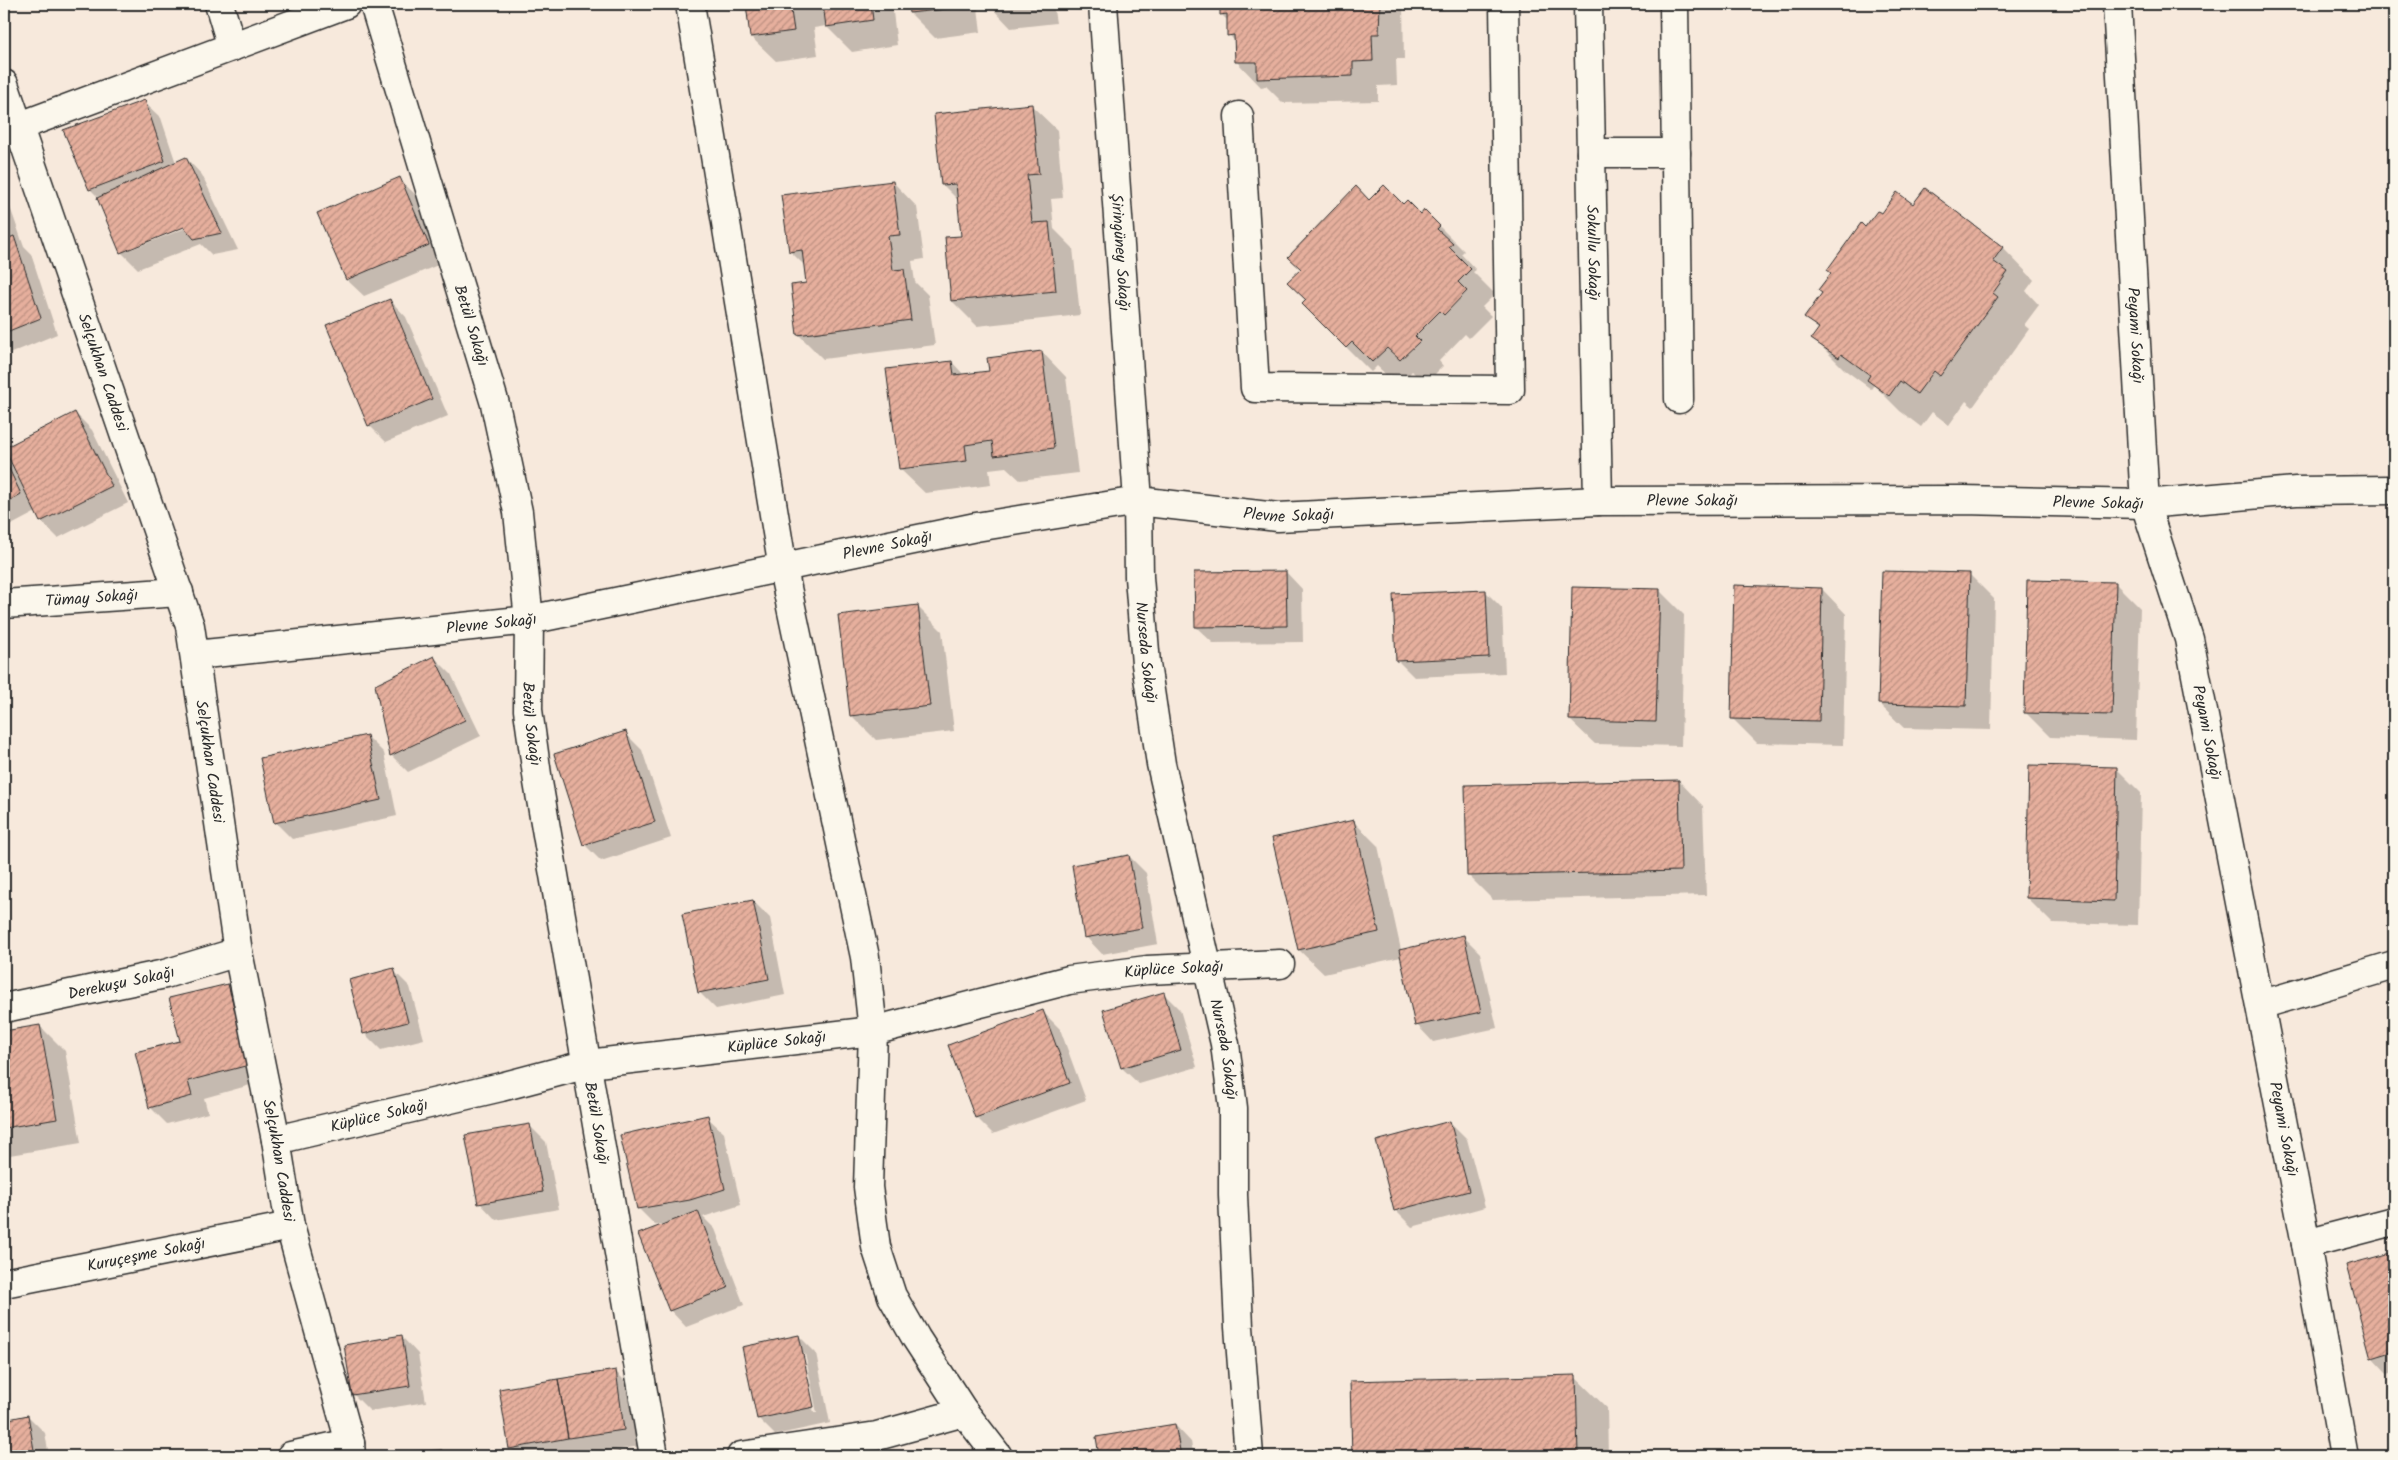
<svg xmlns="http://www.w3.org/2000/svg" width="2398" height="1460" font-family="Kalam,sans-serif">
<style>
.shadow{fill:#0003;fill-rule:evenodd}
.building{fill:url(#building-hatch);stroke:#2b2b2b}
.lines{fill:none;stroke-linecap:round;stroke-linejoin:round}
.minor-casing{stroke:#2b2b2b;stroke-width:31}
.minor{stroke:#fbf7ec;stroke-width:28}
.labels{text-anchor:middle;dominant-baseline:central;stroke-width:4;stroke-linejoin:round;paint-order:stroke}
.street-label{font-size:16px;fill:#2b2b2b;stroke:#fbf7ec}
</style>
<defs>
<pattern id="building-hatch" width="6" height="6" patternUnits="userSpaceOnUse" patternTransform="scale(1.25)"><rect width="6" height="6" fill="#e6af9d"/><path d="M-1 1l2-2M0 6l6-6M5 7l2-2" fill="none" stroke="#bb8f80"/></pattern>
</defs>
<rect width="100%" height="100%" fill="#f7e9dc"/>
<filter id="ink" filterUnits="userSpaceOnUse"><feTurbulence type="fractalNoise" baseFrequency=".02" numOctaves="2"/><feDisplacementMap in="SourceGraphic" scale="10" xChannelSelector="R" yChannelSelector="G"/><feConvolveMatrix kernelMatrix="1 2 1 2 8 2 1 2 1" color-interpolation-filters="sRGB"/></filter>
<g filter="url(#ink)">
<path class="shadow" d="M747,4H892L897,45L852,52L826,26L814,28L818,55L776,61L751,37Z
M909,4H1053L1056,23L1011,28L991,7L978,8L981,32L935,38L910,13Z
M1221,4H1403L1404,59H1396L1397,85L1378,86V101L1283,103L1266,86L1261,87L1237,62L1236,42L1229,35L1228,21L1221,14Z
M144,102L161,118L176,163L186,158L202,175L238,250L212,255L201,244L138,269L121,252L99,198L90,189ZM190,224L191,226L127,251V248Z
M1032,106L1057,130L1063,198L1051,199L1054,229L1073,248L1080,315L977,326L952,301L946,238L962,237L959,201L943,185Z
M399,179L416,195L445,262L364,296L347,280L319,214Z
M893,182L917,207L924,259L912,261L915,282L928,295L935,345L823,359L798,334L807,284L805,266L790,251Z
M4,190L24,247L31,254L57,334L4,356Z
M1925,190L2003,248L2034,280L2026,291L2039,305L2024,325L2029,329L1973,407L1966,401L1949,425L1932,412L1921,427L1900,411L1874,385L1871,389L1845,370L1813,338L1819,330L1806,317L1865,228L1882,215L1914,206Z
M1370,201L1403,205L1421,216L1425,212L1464,251L1461,254L1476,270L1473,272L1495,294L1482,307L1491,316L1469,338L1465,334L1439,361L1443,366L1425,384L1412,371L1398,386L1377,366L1371,372L1303,304Z
M390,300L406,317L448,416L386,442L369,425Z
M1042,352L1066,377L1078,473L1020,480L1006,467L989,469L991,485L925,493L900,469L952,362L964,375L990,372Z
M75,413L92,430L128,503L58,538L41,521L36,512L4,529V449Z
M1286,572L1302,589L1303,642L1213,643L1196,627Z
M1969,574L1994,599L1991,730L1904,728L1879,704Z
M2115,583L2140,608L2136,740L2050,737L2025,712Z
M1822,589L1846,614L1843,745L1757,743L1732,718Z
M1485,591L1502,608L1505,673L1414,677L1397,660Z
M1660,591L1684,615L1681,746L1595,744L1570,720Z
M917,606L942,631L954,731L876,740L851,715Z
M434,657L451,674L481,736L408,772L391,755Z
M625,733L642,750L671,838L601,861L584,844Z
M367,736L384,753L397,816L292,839L275,822Z
M2116,768L2141,793L2138,925L2052,923L2027,898Z
M1679,781L1703,806L1706,895L1493,900L1469,876Z
M1354,822L1378,846L1401,950L1463,936L1480,953L1497,1028L1433,1042L1417,1025L1401,957L1324,974L1299,950Z
M1129,856L1146,873L1158,944L1102,954L1086,937Z
M753,901L770,918L785,995L716,1009L699,992Z
M393,970L410,987L424,1039L381,1050L364,1033Z
M227,985L244,1002L265,1081L204,1098L208,1113L167,1124L150,1107L182,1042Z
M1164,994L1180,1010L1197,1067L1139,1084L1122,1068L1105,1010Z
M1043,1012L1060,1029L1086,1100L993,1134L976,1117Z
M40,1026L65,1051L81,1143L4,1156V1033Z
M707,1117L724,1133L741,1205L703,1217L715,1229L744,1305L686,1327L670,1310L667,1223L655,1225L638,1208Z
M1450,1122L1467,1139L1485,1207L1412,1227L1395,1210Z
M529,1125L546,1142L559,1209L496,1220L480,1203Z
M2394,1254V1372L2388,1374L2372,1357L2348,1266Z
M799,1336L816,1353L830,1423L775,1435L758,1418ZM802,1354H805L817,1413H814Z
M402,1337L418,1354L426,1402L370,1411L353,1394Z
M615,1371L632,1388L640,1446L579,1456H518L510,1448Z
M1575,1377L1607,1408L1608,1456H1353L1352,1382Z
M28,1416L45,1433L49,1456H4V1421Z
M1175,1425L1191,1442L1194,1456H1101L1098,1438Z
M442,1451L447,1456H381V1454Z"/>
<path class="building" d="M746,4H790L794,31L750,37Z
M823,4H871L873,20L826,27Z
M908,4H956L957,8L909,13Z
M1220,4H1380L1379,34H1372L1373,61L1353,62V76L1257,79V62H1235L1234,35L1227,36V14L1220,15Z
M145,100L165,161L89,190L63,130Z
M1032,104L1039,174L1027,175L1032,223L1049,222L1056,291L951,301L945,237L961,236L956,184L941,185L934,114Z
M186,157L222,233L194,239L184,227L120,253L97,198Z
M400,177L429,245L346,280L317,213Z
M893,181L900,235L888,236L893,270L904,269L911,320L797,335L791,285L806,283L802,250L789,252L781,195Z
M1384,185L1403,204L1407,200L1421,214L1424,210L1440,226L1437,229L1453,244L1449,247L1471,269L1458,282L1467,291L1444,315L1440,311L1415,336L1420,341L1400,360L1387,348L1372,362L1352,342L1346,348L1302,304L1306,300L1287,282L1301,269L1288,257L1356,186L1369,200Z
M1925,188L2003,247L1993,261L2008,272L1993,293L1998,297L1940,376L1934,371L1917,394L1900,381L1889,396L1867,380L1870,375L1841,354L1839,358L1811,339L1819,328L1804,318L1822,293L1818,290L1831,273L1827,270L1861,223L1865,227L1877,211L1882,213L1897,192L1913,204Z
M14,236L41,318L4,333V240Z
M390,299L432,399L368,426L326,325Z
M1042,351L1054,448L994,456L992,441L965,445L967,461L899,469L886,369L952,361L954,375L989,371L987,358Z
M75,412L112,486L40,522L4,448Z
M4,458L21,494L4,504Z
M1286,571L1287,626L1195,627L1194,572Z
M1882,571L1970,573L1966,706L1878,704Z
M2027,580L2116,582L2112,715L2024,713Z
M1734,585L1822,588L1819,721L1731,719Z
M1572,587L1660,589L1656,722L1569,720Z
M1486,590L1489,657L1396,661L1393,594Z
M918,605L930,706L850,716L838,615Z
M434,656L465,720L390,756L375,685Z
M626,731L655,822L583,845L554,754Z
M367,735L381,800L274,823L260,758Z
M2029,765L2117,767L2114,901L2026,898Z
M1679,780L1681,871L1467,876L1465,785Z
M1354,820L1379,932L1298,950L1272,838Z
M1129,855L1142,928L1084,938L1072,865Z
M753,900L769,979L698,993L682,914Z
M1464,935L1481,1012L1415,1026L1399,950Z
M394,968L408,1022L363,1034L349,980Z
M228,984L249,1065L188,1081L192,1096L149,1108L135,1052L180,1041L169,998Z
M1164,992L1181,1050L1121,1068L1103,1010Z
M1043,1010L1070,1083L975,1118L948,1045Z
M40,1025L57,1119L4,1128V1031Z
M708,1115L725,1189L690,1200L637,1209L620,1135Z
M1450,1121L1469,1191L1394,1211L1376,1141Z
M530,1124L543,1192L478,1204L465,1135Z
M698,1211L728,1288L669,1311L638,1234Z
M2394,1252V1351L2371,1358L2346,1265Z
M402,1335L410,1386L352,1395L344,1345Z
M799,1335L814,1407L757,1419L742,1347Z
M616,1370L624,1430L568,1438L558,1379Z
M1576,1375L1578,1456H1352L1350,1381Z
M558,1379L568,1438L509,1449L499,1389Z
M28,1415L35,1456H4V1420Z
M1175,1424L1181,1456H1099L1096,1437Z
M442,1450L443,1456H380V1453Z
M620,1452V1456H593Z"/>
<g class="lines">
<g class="minor-casing">
<g id="minor">
<path d="M219,4L232,47"/>
<path id="s1" d="M374,4L495,404L518,512L529,620L528,710L538,782L654,1456"/>
<path d="M690,4L783,569L865,957L873,1031L868,1187L876,1247L892,1296L916,1338L964,1412L998,1456"/>
<path id="s2" d="M1103,4L1138,501L1139,577L1146,664L1161,764L1225,1044L1233,1108V1195L1239,1327L1249,1456"/>
<path id="s3" d="M1588,4L1598,501"/>
<path d="M1674,4L1679,399"/>
<path id="s4" d="M2117,4L2145,504L2189,639L2306,1244L2344,1456"/>
<path id="s5" d="M4,84L190,626L238,952L276,1140L290,1226L350,1443L351,1456"/>
<path d="M1239,116L1255,388L1510,390L1504,4"/>
<path d="M4,132L346,4"/>
<path d="M1591,153H1676"/>
<path id="s6" d="M4,604L179,592"/>
<path id="s7" d="M195,655L529,620L976,527L1138,501L1278,517L1598,501L1963,500L2145,504L2296,491L2394,490"/>
<path d="M2260,1005L2394,965"/>
<path id="s8" d="M4,1008L165,974L238,952"/>
<path id="s9" d="M276,1140L501,1087L588,1064L873,1031L1069,980L1147,970L1280,964"/>
<path d="M2306,1244L2394,1221"/>
<path id="s10" d="M4,1283L290,1226"/>
<path d="M291,1456L350,1443"/>
<path d="M741,1456L877,1436L964,1412"/>
</g>
</g>
<use href="#minor" class="minor"/>
</g>
</g>
<g class="labels">
<g class="street-label">
<text stroke="none"><textPath href="#s2" startOffset="249">Şiringüney Sokağı</textPath></text>
<text stroke="none"><textPath href="#s3" startOffset="249">Sokullu Sokağı</textPath></text>
<text stroke="none"><textPath href="#s1" startOffset="336">Betül Sokağı</textPath></text>
<text stroke="none"><textPath href="#s4" startOffset="332">Peyami Sokağı</textPath></text>
<text stroke="none"><textPath href="#s5" startOffset="305">Selçukhan Caddesi</textPath></text>
<text stroke="none"><textPath href="#s7" startOffset="1512">Plevne Sokağı</textPath></text>
<text stroke="none"><textPath href="#s7" startOffset="1918">Plevne Sokağı</textPath></text>
<text stroke="none"><textPath href="#s7" startOffset="1108">Plevne Sokağı</textPath></text>
<text stroke="none"><textPath href="#s7" startOffset="702">Plevne Sokağı</textPath></text>
<text stroke="none"><textPath href="#s6" startOffset="88">Tümay Sokağı</textPath></text>
<text stroke="none"><textPath href="#s7" startOffset="298">Plevne Sokağı</textPath></text>
<text stroke="none"><textPath href="#s2" startOffset="650">Nurseda Sokağı</textPath></text>
<text stroke="none"><textPath href="#s1" startOffset="741">Betül Sokağı</textPath></text>
<text stroke="none"><textPath href="#s4" startOffset="738">Peyami Sokağı</textPath></text>
<text stroke="none"><textPath href="#s5" startOffset="710">Selçukhan Caddesi</textPath></text>
<text stroke="none"><textPath href="#s9" startOffset="916">Küplüce Sokağı</textPath></text>
<text stroke="none"><textPath href="#s8" startOffset="120">Derekuşu Sokağı</textPath></text>
<text stroke="none"><textPath href="#s9" startOffset="511">Küplüce Sokağı</textPath></text>
<text stroke="none"><textPath href="#s2" startOffset="1055">Nurseda Sokağı</textPath></text>
<text stroke="none"><textPath href="#s9" startOffset="106">Küplüce Sokağı</textPath></text>
<text stroke="none"><textPath href="#s1" startOffset="1146">Betül Sokağı</textPath></text>
<text stroke="none"><textPath href="#s4" startOffset="1142">Peyami Sokağı</textPath></text>
<text stroke="none"><textPath href="#s5" startOffset="1115">Selçukhan Caddesi</textPath></text>
<text stroke="none"><textPath href="#s10" startOffset="145">Kuruçeşme Sokağı</textPath></text>
</g>
</g>
<rect width="2398" height="1460" fill="none" stroke="#fbf7ec" stroke-width="20"/>
<rect x="10" y="10" width="2378" height="1440" fill="none" stroke="#2b2b2b" stroke-width="2" filter="url(#ink)"/>
</svg>
